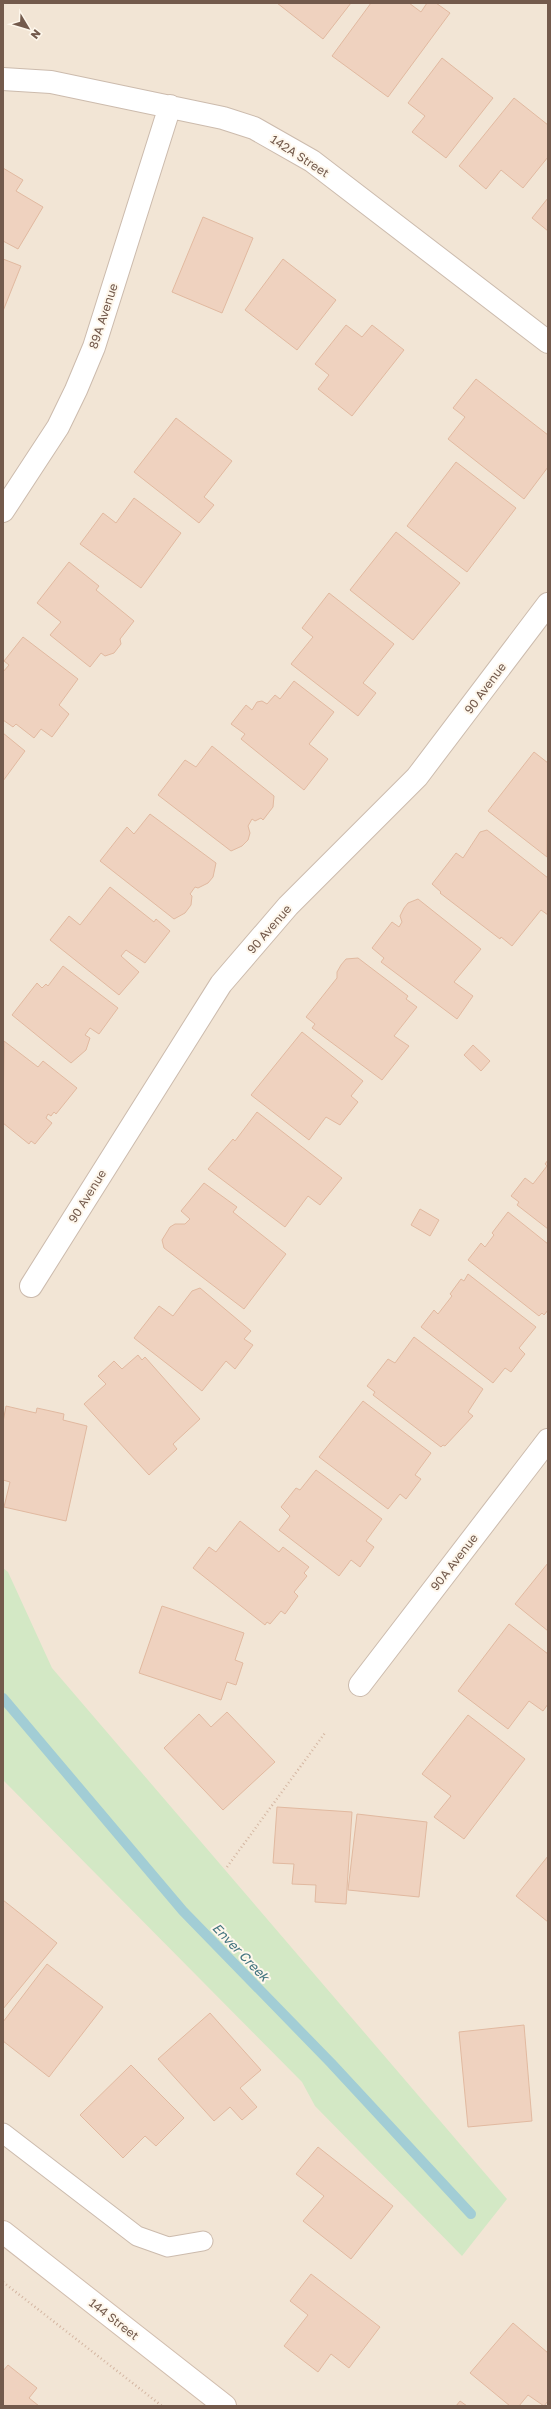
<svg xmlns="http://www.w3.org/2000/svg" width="551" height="2409" font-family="'Golos Text',sans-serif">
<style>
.residential{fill:#f2e5d5}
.green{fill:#d3e8c5}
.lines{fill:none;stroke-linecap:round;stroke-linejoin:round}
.stream{stroke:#a2cdd5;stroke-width:10}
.building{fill:#efd2bf;stroke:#e1b9a0}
.service-casing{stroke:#ccbbad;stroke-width:21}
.minor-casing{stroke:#ccbbad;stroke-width:24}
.secondary-casing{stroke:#d1bdad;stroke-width:24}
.path{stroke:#d4b6a2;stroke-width:2.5;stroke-dasharray:1 3;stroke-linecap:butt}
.service{stroke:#fff;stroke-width:19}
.minor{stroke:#fff;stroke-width:22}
.secondary{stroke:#fff;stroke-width:22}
.labels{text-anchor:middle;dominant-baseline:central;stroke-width:4;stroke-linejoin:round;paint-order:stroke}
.street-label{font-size:12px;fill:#735a4c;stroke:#fef7ec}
.water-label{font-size:13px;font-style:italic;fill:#43747f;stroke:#fef7ec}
</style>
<rect width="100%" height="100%" fill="#fbf3e6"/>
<path class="residential" d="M3,3H548V2406H3Z"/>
<path class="green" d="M3,1568L8,1572L52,1668L507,2199L462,2256L315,2106L302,2082L3,1780Z"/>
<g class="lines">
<path class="stream" d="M3,1698L183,1911L331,2063L471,2214"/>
</g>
<path class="building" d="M277,3H351L323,39Z
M371,3H409L421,12L427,3H436L450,13L388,97L332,56Z
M442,58L493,98L446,158L412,132L425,116L408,103Z
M514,98L548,125V157L523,188L501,170L486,189L459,166Z
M3,168L23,180L16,191L43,207L18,249L3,241Z
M548,198V231L532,218Z
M203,217L253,238L222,313L172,292Z
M3,259L21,266L3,311Z
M283,259L336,300L297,350L245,310Z
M346,325L362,337L372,325L404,350L352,416L318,389L329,375L315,364Z
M476,379L548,435V467L524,499L448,439L465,417L453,408Z
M176,418L232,461L204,497L214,505L199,523L134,472Z
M456,462L516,508L467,572L407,526Z
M134,498L181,533L141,588L80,544L103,513L116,523Z
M396,532L460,583L413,640L350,590Z
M69,562L99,586L96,590L134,621L120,639L121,644L114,653L105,656L101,653L90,667L50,635L61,622L37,603Z
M329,593L394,644L363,683L376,693L358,716L291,664L313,637L302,628Z
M23,637L78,679L59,705L69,714L52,737L41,729L34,738L16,724L13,727L3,720V672L9,665L4,661Z
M294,681L334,712L309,744L328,759L304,790L241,739L245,734L231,724L246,705L252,710L257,702L262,701L267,704L275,695L280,699Z
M3,733L25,751L3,781Z
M212,746L274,796L273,807L263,820L261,818L255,821L252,819L248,826L250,833L248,840L242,846L231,851L158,795L185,760L196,767Z
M534,752L548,763L547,857L488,811Z
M150,814L216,863L213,877L208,883L198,888L195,887L190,894L192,896L191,905L185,913L174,919L100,861L127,827L134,834Z
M487,830L548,878V915L541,910L512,946L501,937L500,939L440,893L441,892L432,884L456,853L463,858L480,832Z
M110,887L154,922L156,919L170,931L145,963L126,950L121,956L139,972L119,995L50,940L69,916L80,925Z
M418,899L481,949L454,982L473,996L457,1019L381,962L384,958L372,948L392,922L399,927L402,922L400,916L404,908L408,903Z
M358,958L408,996L406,999L417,1007L394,1036L409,1046L382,1080L312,1028L315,1024L306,1017L337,978V972L341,965L346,959Z
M63,966L118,1008L99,1034L90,1028L85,1035L90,1038L86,1050L71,1063L12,1015L37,983L42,988L46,984L48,986Z
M302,1032L363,1081L351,1096L358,1102L340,1125L326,1117L309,1140L251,1095Z
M4,1041L38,1067L43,1061L77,1088L56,1114L54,1112L51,1116L48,1114L46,1118L52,1123L35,1144L31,1141L29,1144L3,1123Z
M473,1045L490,1061L481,1071L464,1055Z
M257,1112L342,1178L320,1205L308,1196L285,1227L208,1169L233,1139L235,1141Z
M548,1160V1229L517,1205L519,1202L511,1196L525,1178L533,1184L547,1166L545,1164Z
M204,1183L237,1207L233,1212L286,1254L244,1309L164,1248L162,1240L170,1227L175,1224H185L190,1219L181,1211Z
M420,1209L439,1220L430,1236L411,1225Z
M508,1212L548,1244V1310L544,1315L542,1313L539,1316L468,1260L481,1243L485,1247L494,1235L492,1233Z
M468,1274L536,1327L519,1348L525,1354L511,1372L505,1368L493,1383L421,1327L434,1310L438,1314L452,1296L450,1294L461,1279L464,1281Z
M200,1288L251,1331L244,1339L253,1345L235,1369L226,1361L202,1391L134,1338L159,1306L173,1316L192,1291Z
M414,1337L483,1389L468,1412L473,1416L445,1446L443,1445L441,1447L373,1395L375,1392L367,1386L388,1359L395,1363Z
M138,1355L142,1360L145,1357L200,1419L173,1444L177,1449L149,1475L84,1404L106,1384L98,1376L114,1361L122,1369Z
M363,1401L431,1453L415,1475L421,1479L406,1499L400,1494L388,1509L319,1457Z
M6,1406L36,1413L37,1408L64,1414L63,1420L87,1426L66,1521L4,1507L10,1482L3,1480V1422Z
M316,1470L382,1519L366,1541L374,1547L360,1567L351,1560L339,1576L279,1530L290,1516L281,1507L296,1488L300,1490Z
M240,1521L279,1552L283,1547L309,1567L304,1573L307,1576L294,1592L298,1596L285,1614L281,1611L270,1624L267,1622L265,1625L193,1568L209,1547L216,1552Z
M548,1563V1631L515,1604Z
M162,1606L244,1633L235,1660L243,1663L236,1685L227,1682L221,1700L139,1673Z
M509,1624L548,1654V1704L543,1711L529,1701L508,1729L458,1691Z
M227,1712L275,1762L223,1810L164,1748L199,1714L211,1727Z
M468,1715L525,1759L464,1839L434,1817L451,1796L422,1774Z
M277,1807L352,1812L346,1904L315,1902L316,1885L292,1884L294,1864L273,1863Z
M357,1814L427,1822L419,1897L348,1890Z
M548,1856V1922L516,1896Z
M3,1900L57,1943L3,2009Z
M47,1964L103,2007L49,2077L3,2041V2022Z
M210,2013L261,2070L240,2088L257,2107L242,2120L230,2107L214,2121L158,2059Z
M524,2025L532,2121L468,2127L459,2032Z
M131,2065L184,2118L156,2146L145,2136L123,2158L80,2115Z
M318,2147L393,2206L351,2259L303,2221L324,2196L296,2174Z
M311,2274L380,2327L349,2368L331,2354L318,2372L284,2346L308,2315L290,2301Z
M513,2323L548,2353V2401L544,2406L528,2395L519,2406H510L470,2373Z
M8,2365L37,2388L29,2398L39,2406H3V2371Z
M460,2401L467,2406H456Z"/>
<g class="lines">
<g class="service-casing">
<path id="service" d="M3,2133L137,2236L168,2247L203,2241"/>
</g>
<g class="minor-casing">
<path id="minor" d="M3,79L51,82L223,118L254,128L312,161L548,342
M3,511L58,427L76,390L94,347L170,106
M31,1286L221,984L288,906L417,777L548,604
M360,1685L548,1440"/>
</g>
<g class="secondary-casing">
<path id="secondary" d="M3,2232L225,2406"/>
</g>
<path class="path" d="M227,1867L325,1733
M3,2282L162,2406"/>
<use href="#service" class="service"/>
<use href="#minor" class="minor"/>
<use href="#secondary" class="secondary"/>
</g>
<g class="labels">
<g class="street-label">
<text transform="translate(300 156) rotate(33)">142A Street</text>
<text transform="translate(103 316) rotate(-72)">89A Avenue</text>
<text transform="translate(485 688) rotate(-53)">90 Avenue</text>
<text transform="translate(269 929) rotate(-49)">90 Avenue</text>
<text transform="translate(87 1196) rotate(-58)">90 Avenue</text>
<text transform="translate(454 1562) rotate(-52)">90A Avenue</text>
<text transform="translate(114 2319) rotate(38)">144 Street</text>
</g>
<g class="water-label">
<text transform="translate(241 1952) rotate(46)">Enver Creek</text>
</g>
</g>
<rect width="551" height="2409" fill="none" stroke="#735a4c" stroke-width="8"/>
<g transform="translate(28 28) rotate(128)" stroke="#fef7ec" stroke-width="3" paint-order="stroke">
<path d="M0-3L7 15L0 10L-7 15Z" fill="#735a4c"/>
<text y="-6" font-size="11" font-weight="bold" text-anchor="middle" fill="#735a4c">N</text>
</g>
</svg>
